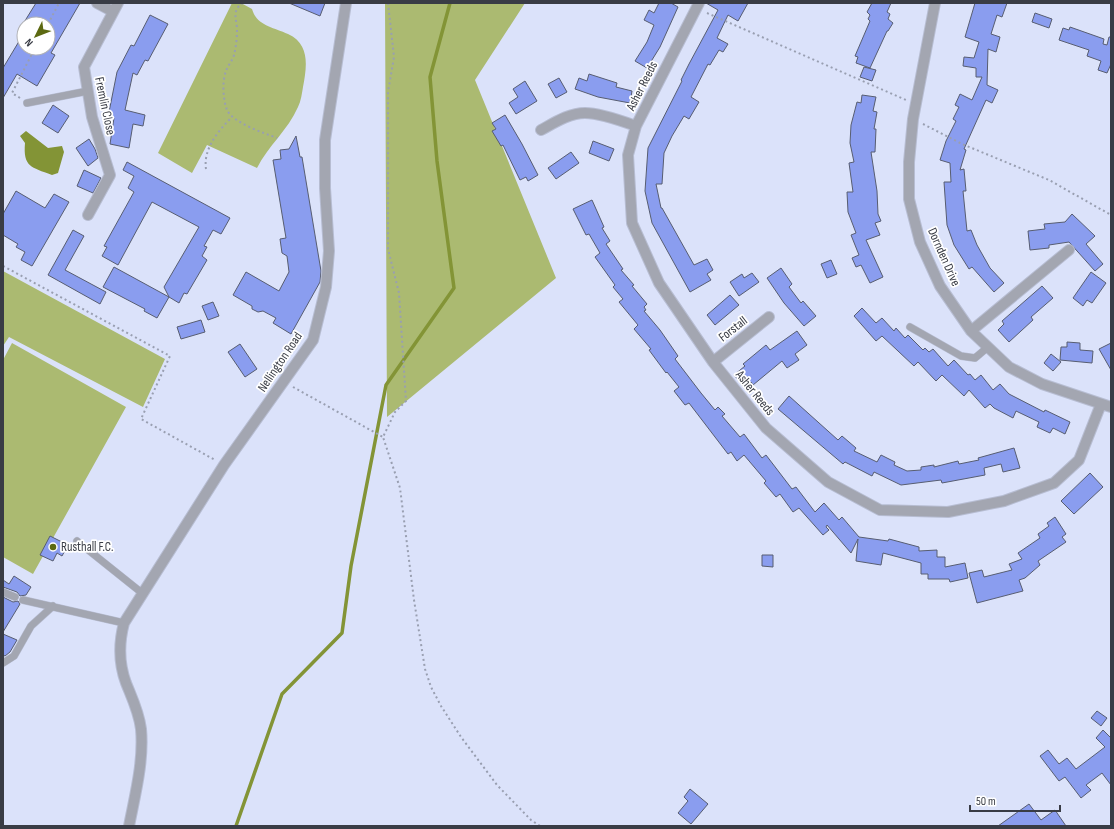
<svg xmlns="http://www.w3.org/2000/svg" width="1114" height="829" font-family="'Sofia Sans Condensed',sans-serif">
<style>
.green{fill:#abba71}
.water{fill:#839436}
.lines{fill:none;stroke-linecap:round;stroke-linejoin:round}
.stream{stroke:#839436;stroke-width:3.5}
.building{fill:#8a9def;stroke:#575d71}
.service-casing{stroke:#b7bdd2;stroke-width:8}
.minor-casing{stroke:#b7bdd2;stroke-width:12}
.path{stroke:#999fb1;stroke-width:2;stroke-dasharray:2 3;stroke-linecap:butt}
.service{stroke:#a3a6b1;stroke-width:7}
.minor{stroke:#a3a6b1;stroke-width:10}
.poi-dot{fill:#5c6911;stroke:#fff;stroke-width:1.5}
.labels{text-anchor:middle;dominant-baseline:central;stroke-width:3.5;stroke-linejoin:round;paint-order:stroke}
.street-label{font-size:13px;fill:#393c45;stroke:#fff}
.poi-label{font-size:13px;fill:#393c45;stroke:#fff;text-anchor:start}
</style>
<rect width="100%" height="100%" fill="#dbe2fa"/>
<path class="green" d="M232,3H241L252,9C257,26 273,27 288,34C310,44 307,66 303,87C302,93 301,101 298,107C288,130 268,146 257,168L207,145L192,173L158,153Z
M385,3H525L475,80L556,278L387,417Z
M3,271L165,359L143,407L9,337L3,346Z
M12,343L126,407L33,574L3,557V360Z"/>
<path class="water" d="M26,131L48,148L62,146L64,152L58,173L52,175C31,167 23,167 25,143L20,136Z"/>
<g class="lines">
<path class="stream" d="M236,826L282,694L342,633L351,566L386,385L454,288L437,161L430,77L450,3"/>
</g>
<path class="building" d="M36,3H80L51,53L55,55L37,86L17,74L3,98V68L24,33V48H48V24H23Z
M289,3H325L320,16Z
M659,3H671L678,7L660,47L647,68L635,61L647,42L654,25L644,20L649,10L654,13Z
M706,3H748L738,21L728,15L717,38L728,44L723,52L719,50L710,65L708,64L691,97L699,102L689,119L684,116L672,136L664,153L662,184H656L661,208H662L694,265L707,259L713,270L707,274L711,280L690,292L652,223L645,191L648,148L682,81L681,80L689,64L718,10Z
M872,3H891L887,12L890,14L888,19L893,23L888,31H887L870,68L856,63L858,57L855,56L870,21L868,19L870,15L867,12Z
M975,3H1007L1002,17L997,15L991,34L1000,37L996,52L988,49L987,85L998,90L992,103L986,100L964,149L966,150L960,170L964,169L966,191H963L967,231L971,230L977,245L990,268L1004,283L994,292L972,267L969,269L954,245L947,225L944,182H951L950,163L940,160L946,141L956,121L953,119L959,107L955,105L960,94L972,100L982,77H976V68L963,66L964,57L974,58L979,42L965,37Z
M1035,13L1052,19L1049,28L1032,22Z
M150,15L168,24L148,61L145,60L137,75L133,73L125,110L145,115L143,126L133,124L129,148L110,144L114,118L108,117L117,72L131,45L134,46Z
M1070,27L1104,39L1103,44L1107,45L1109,37H1111V64L1107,73L1098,70L1101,61L1087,56L1089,50L1059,40L1063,28L1069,30Z
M864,67L876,70L872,81L860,77Z
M589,74L617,83L616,87L632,91L630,103L598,97L575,89L579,78L587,81Z
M559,78L567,92L556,98L548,84Z
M525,81L537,101L516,114L509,103L518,97L513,89Z
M862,95L876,97L873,111L877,112L874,129H876L875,152H871L877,191L878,214L881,221L875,223L880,235L866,240L883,277L870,283L861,265L856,267L852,258L859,255L851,235L856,233L848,212L847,192H853L849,163L854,162L850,143L851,125L857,102L861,103Z
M53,105L69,116L58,133L42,123Z
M505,115L522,144L538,175L528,181L526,177L520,180L503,145L501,146L492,131L496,129L492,123Z
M296,136L300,157H302L321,271L320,282L291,334L273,323L276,318L263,311L258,312L252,309V306L233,295L246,272L279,291L289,272L287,256L282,253L280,239L286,238L273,160L281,159L280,150L289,149Z
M89,139L95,149L98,158L88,166L76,148Z
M593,141L614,149L609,161L589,153Z
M571,152L579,163L556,179L548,168Z
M127,162L230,218L221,234L213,230L204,246L207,247L202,256L207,260L187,294L184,293L179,303L169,297L157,318L144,311L145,309L103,287L114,267L169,297L164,287L199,227L152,202L118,265L102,256L107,247L104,246L134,192L128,188L134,176L123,170Z
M84,170L101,178L93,193L77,186Z
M16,191L45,208L54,194L69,202L32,266L21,260L25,252L16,247L18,244L3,235V214Z
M592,200L604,227L602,228L610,241L606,244L623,269L621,270L634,285L632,286L647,304L644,307L646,310L644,311L660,330L678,356L675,359L701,393L715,410L718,407L725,414L722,416L740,437L744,434L762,458L766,455L792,489L796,487L815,512L824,503L839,520L842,517L859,537L888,541L889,539L919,547V551L937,550V557H945V567L965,563L968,578L950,582L949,579H928V574H921V563L883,553L881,565L856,561L858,539L851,553L827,525L826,527L829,530L823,535L799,508L793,512L780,494L776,497L764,483L766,481L744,455L737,461L731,452L728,454L689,403L685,405L674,391L679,387L667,372L666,373L649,350L651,349L634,329L638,325L619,302L623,299L613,287L615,285L595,257L600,253L589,234L586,235L573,209Z
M1072,214L1095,236L1086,244L1103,264L1095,271L1069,242L1049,245V248L1030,250L1028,231L1045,229L1044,224L1065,222Z
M73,230L84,236L65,270L106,292L100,304L48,275Z
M831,260L837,274L827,278L821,264Z
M781,268L792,284L789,287L801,303L803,301L816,316L804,326L784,303L767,278Z
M1091,272L1106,283L1092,303L1087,300L1083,306L1073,298Z
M752,273L759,282L739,296L730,282L742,274L744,278Z
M1042,286L1053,298L1031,317L1033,320L1009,342L998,330L1004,324L1002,321Z
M730,295L739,305L715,325L707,315Z
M213,302L219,316L208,320L202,306Z
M862,308L876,323L882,318L894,331L896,328L905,338L908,335L923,350L925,348L929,352L933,349L948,366L954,360L968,375L970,374L975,380L981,375L993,390L1000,384L1009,394L1044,412L1045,410L1070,422L1065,434L1053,428L1050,433L1037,427L1039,422L1016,411L1013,418L994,408L990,404L985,408L969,390L964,396L942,375L936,381L918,362L914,366L882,336L876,341L854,316Z
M201,320L205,332L181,339L177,327Z
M797,331L807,345L795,354L799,360L787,368L782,361L753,385L751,382L744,387L734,375L745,366L743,364L766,345L770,350Z
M1067,342L1080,343V350L1093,351L1092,363L1060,360L1061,347H1067Z
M1111,343V370L1099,349Z
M240,344L257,369L245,377L228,352Z
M1051,354L1061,362L1053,371L1044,363Z
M789,396L838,440L842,436L856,448L854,451L877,462L881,455L895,462L894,465L907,471L921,470V467L934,465V467L958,461L959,464L979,460L978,458L1014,448L1020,468L1003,472L1001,464L984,468L985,475L942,483L941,480L901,485L874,472L872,476L845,462L843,464L778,409Z
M1090,473L1103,487L1074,514L1061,501Z
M1055,517L1066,534L1062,537L1066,542L1038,561L1040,565L1025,578L1019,580L1023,591L977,603L969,573L982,570L984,577L1012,570L1009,564L1022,559L1018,553L1040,538L1038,534L1049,526L1047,523Z
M50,536L68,545L62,556L57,553L53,561L40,555Z
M762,555H773V567L762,566Z
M14,576L31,587L26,595L20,596L17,592L3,587V580L9,584Z
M3,597L13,602L18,601L20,604L3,632Z
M3,634L17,640L10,652L5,656L3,655Z
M1097,711L1107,718L1101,726L1091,718Z
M1103,730L1111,738V785L1102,773L1086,785L1091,790L1081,798L1065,777L1059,781L1040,756L1048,750L1059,764L1067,758L1076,769L1105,747L1096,738Z
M690,789L708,804L691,824L678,813L688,801L684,797Z
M1029,804L1041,820L1055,810L1066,826H998Z"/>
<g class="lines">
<g class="service-casing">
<path id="service" d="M27,103L88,91
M910,327L961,356L975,358L988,347
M77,541L142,593
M3,592L15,597
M23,600L124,623
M3,663L14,656L31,626L53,606"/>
</g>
<g class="minor-casing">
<path id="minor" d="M97,3L112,11
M699,3L636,126L628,155L632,223L659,283L713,362L766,428L828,482L880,510L948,512L1004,501L1054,483L1079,460L1101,404
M935,3L913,119L909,162V199L920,242L940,286L971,331L1009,367L1042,384L1111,407
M541,130C554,123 569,113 585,113C600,113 622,121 636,126
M88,215L110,175L92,117L84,67L118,3
M971,331L1069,250
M713,362L769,317
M129,826C135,795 144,761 141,729C139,712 132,698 126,683C119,664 119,642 124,623L224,465L313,340L326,287L329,251L325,188V140L346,3"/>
</g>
<path class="path" d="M243,3C231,10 237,20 237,30C237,38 236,47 234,55C233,60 228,65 226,71C222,81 223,100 227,110C233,123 264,133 277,138
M388,3L394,57L388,92V249L399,293L406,401L395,412L383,437L400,488L414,600L425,669L431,687L441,706L461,737L497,785L531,820L540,826
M707,13L906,100
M48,24L59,3
M20,98L12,93L35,48
M923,124L962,144L1049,180L1111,215
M206,169C203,149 218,131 232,117
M3,266L170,356L141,419L215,460
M293,387L383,437"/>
<use href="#service" class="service"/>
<use href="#minor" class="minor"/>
</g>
<circle class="poi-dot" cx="53" cy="547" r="4"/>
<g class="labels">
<g class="street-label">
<text transform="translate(642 86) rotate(-63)">Asher Reeds</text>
<text transform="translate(105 106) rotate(78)">Fremlin Close</text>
<text transform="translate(944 257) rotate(66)">Dornden Drive</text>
<text transform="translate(733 329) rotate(-38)">Forstall</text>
<text transform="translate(280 362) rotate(-56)">Nellington Road</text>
<text transform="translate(755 393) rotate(51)">Asher Reeds</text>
</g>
<g class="poi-label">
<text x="61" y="547">Rusthall F.C.</text>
</g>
</g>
<rect width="1114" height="829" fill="none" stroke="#393c45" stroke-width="8"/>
<g transform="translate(36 36) rotate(227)"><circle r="19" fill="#ffffff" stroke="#b0b1b5"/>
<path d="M0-3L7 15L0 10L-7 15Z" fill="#5c6911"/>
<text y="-6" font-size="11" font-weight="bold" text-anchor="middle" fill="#393c45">N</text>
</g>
<path d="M970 805v6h90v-6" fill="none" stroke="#393c45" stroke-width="2"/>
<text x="976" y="805" font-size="12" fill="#393c45" stroke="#ffffff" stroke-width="3" paint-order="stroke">50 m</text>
</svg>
